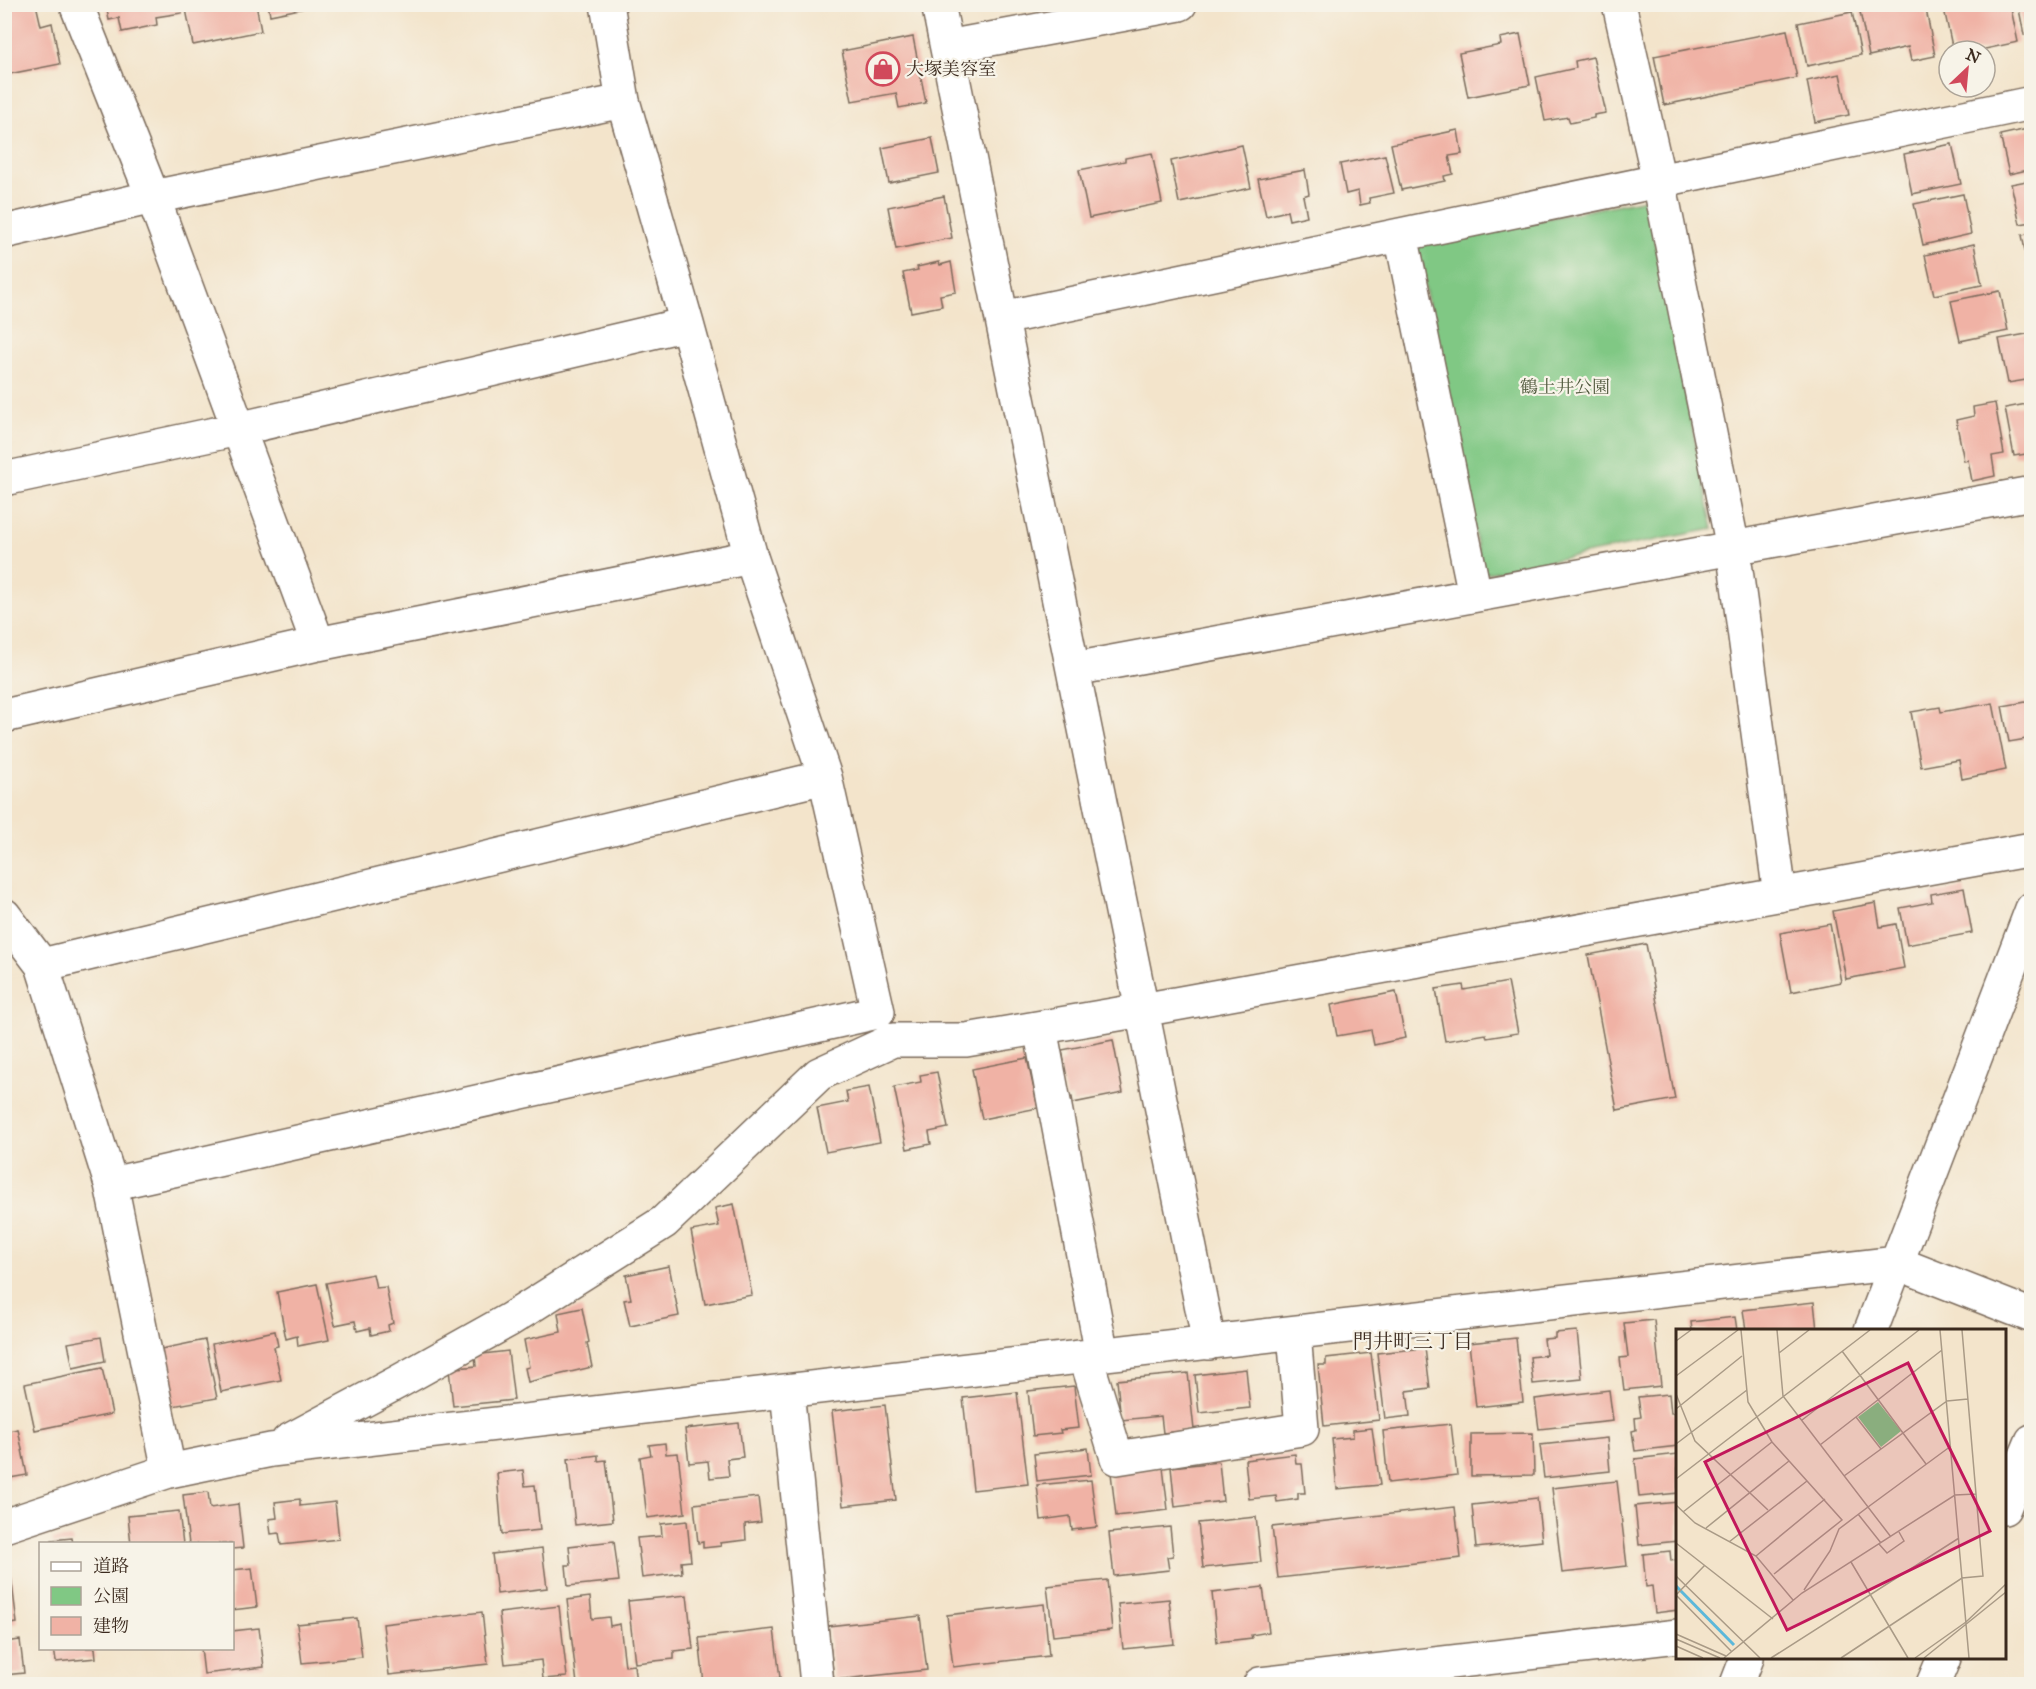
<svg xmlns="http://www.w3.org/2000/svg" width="2036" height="1689" font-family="'IM FELL Great Primer','Noto Serif JP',serif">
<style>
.green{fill:#80c884;stroke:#5e7951;stroke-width:1.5}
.building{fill:#f0b2a5}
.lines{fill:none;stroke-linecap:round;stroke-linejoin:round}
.minor-casing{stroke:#7b6b5b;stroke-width:36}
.minor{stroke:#fff;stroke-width:33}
.labels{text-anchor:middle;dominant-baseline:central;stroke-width:4.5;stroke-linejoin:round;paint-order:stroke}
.poi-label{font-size:18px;fill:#3b2a1e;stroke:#f7f3e8;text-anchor:start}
.park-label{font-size:18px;fill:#50593d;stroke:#f7f3e8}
.neighbourhood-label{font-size:20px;fill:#3b2a1e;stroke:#f7f3e8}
.inset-river{fill:none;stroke:#5cb8da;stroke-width:3}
.inset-road{fill:none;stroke:#a99a86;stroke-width:1.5}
.view{fill:#c2185b;fill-opacity:0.15;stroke:#c2185b;stroke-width:3}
.inset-edge{fill:none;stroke:#3b2a1e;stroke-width:3}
</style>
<rect width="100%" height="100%" fill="#f7f3e8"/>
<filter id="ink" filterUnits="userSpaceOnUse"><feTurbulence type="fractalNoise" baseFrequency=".0167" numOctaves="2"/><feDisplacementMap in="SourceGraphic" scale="12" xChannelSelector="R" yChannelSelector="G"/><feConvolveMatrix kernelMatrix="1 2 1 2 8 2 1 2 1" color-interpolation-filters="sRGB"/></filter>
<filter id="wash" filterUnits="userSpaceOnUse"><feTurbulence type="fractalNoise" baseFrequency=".008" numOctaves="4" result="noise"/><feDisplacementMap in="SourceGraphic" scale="24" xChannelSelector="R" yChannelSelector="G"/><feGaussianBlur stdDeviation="1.35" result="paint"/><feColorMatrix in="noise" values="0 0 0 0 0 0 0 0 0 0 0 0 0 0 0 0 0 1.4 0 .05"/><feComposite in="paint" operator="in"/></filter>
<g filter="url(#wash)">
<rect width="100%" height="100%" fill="#f3e4cb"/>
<path class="green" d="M1646,199L1713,529L1483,574L1416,244Z"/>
<g id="blocks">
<path class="building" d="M4,4H36L41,26L52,23L60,64L4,75Z
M185,4H256L261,31L193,45Z
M268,4H315V6L270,15Z
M1898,4H1925L1935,56L1911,61L1908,47L1869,56L1860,12Z
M1943,4H2010L2018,42L1976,51H1953Z
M2018,4H2032V33L2024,35Z
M106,5H180L182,13L156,17L157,25L122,32L119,18L109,20Z
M1852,12L1861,55L1807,66L1798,23Z
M1787,30L1797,78L1664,105L1654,56Z
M1520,34L1530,85L1468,97L1459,53L1501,45L1500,38Z
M913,37L926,103L899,108L896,93L852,101L842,51Z
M1593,57L1606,113L1594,115V118L1570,123L1568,117L1545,121L1536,77L1576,68L1575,61Z
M1840,74L1849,115L1815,122L1807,81Z
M2032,128V169L2009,174L2000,135Z
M1458,130L1462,154L1449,156L1453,174L1444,176L1445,181L1401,190L1391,144Z
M932,138L939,173L889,183L882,148Z
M1952,144L1961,184L1912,194L1904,154Z
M1242,145L1251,188L1179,203L1171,161Z
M1152,153L1162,203L1089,218L1079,170L1125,161V158Z
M1385,155L1394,193L1369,198L1370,203L1360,205L1358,191L1346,194L1340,164Z
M1305,170L1309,194L1303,196L1307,216L1289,220L1287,211L1266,216L1258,179Z
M2032,180V222L2020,224L2011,184Z
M1963,194L1971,234L1923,245L1914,204Z
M944,196L952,238L896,249L888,207Z
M2032,233V277H2030L2022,235Z
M1974,244L1982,285L1934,295L1925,255Z
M939,262L940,265L951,262L956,292L940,295L942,306L911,312L903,273L918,270L917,267Z
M2000,291L2008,331L1960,341L1951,301Z
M2032,333V379L2008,383L1999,339Z
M1995,403L2004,454L1992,456L1995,476L1972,481L1968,460L1964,461L1956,420L1974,416L1973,407Z
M2032,403V453L2014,456L2005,408Z
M2032,701V738L2009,742L2002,706Z
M1993,703L2006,770L1962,779L1959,760L1921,767L1911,712L1940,707L1941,712Z
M1964,888L1972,933L1907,945L1900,908L1932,902L1931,894Z
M1876,903L1880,927L1896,924L1904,968L1846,979L1833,911Z
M1830,924L1841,982L1791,992L1780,933Z
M1646,944L1675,1099L1617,1110L1588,955Z
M1508,982L1518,1033L1487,1038L1486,1034L1445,1041L1436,989L1463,985L1464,990Z
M1396,992L1405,1038L1374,1045L1371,1030L1337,1036L1331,1005Z
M1113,1040L1123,1093L1073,1103L1072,1097L1066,1098L1059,1062L1064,1061L1062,1050Z
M1027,1058L1038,1108L982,1119L972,1069Z
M937,1072L948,1128L929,1132L931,1144L907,1149L894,1087L921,1082L920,1075Z
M869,1087L880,1142L826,1152L817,1108L848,1102L846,1091Z
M734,1204L752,1295L705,1304L691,1231L719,1226L715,1208Z
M669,1266L679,1316L630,1326L624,1300L631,1299L626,1275Z
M373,1274L376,1288L386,1287L393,1323L388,1325L389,1331L371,1335L370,1328L357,1331L355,1321L335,1325L326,1283Z
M317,1284L329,1340L298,1346L297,1336L286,1339L277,1292Z
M1814,1302L1817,1330H1746L1743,1310Z
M582,1308L589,1342L587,1343L592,1367L528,1382L525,1368L529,1367L524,1340L561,1332L558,1313Z
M1735,1317L1737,1330H1692L1691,1322Z
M1654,1320L1661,1386L1624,1390L1620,1358L1628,1357L1624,1323Z
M275,1331L278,1346L274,1347L281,1380L221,1392L212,1344Z
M1577,1331L1582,1379L1533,1384L1530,1357L1546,1355L1544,1339L1555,1338V1333Z
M101,1337L105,1361L73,1368L68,1343Z
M1516,1338L1523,1402L1476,1407L1469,1343Z
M205,1340L217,1398L173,1406L161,1349Z
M1425,1348L1430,1388L1407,1391L1410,1416L1385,1419L1377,1353Z
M508,1351L514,1400L453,1406L449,1369L476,1366L475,1355Z
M1371,1353L1379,1420L1324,1426L1318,1365H1326V1358Z
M102,1368L112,1414L35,1430L25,1384Z
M1246,1369L1250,1408L1199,1413L1195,1375Z
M1188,1373L1194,1430L1163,1433L1161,1416L1121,1420L1117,1380Z
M1074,1386L1079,1428L1060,1430L1061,1433L1033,1436L1028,1391Z
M1609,1390L1613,1421L1539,1429L1535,1399Z
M1017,1392L1028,1484L973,1490L963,1398Z
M1669,1394L1671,1413H1678V1446L1635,1451L1632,1431L1636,1430L1635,1418L1641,1417L1638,1397Z
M885,1405L896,1500L843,1506L832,1411Z
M739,1423L743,1457L727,1459L729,1476L710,1478L708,1461L689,1463L685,1429Z
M1451,1424L1457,1475L1388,1483L1383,1431Z
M1372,1428L1380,1485L1337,1489L1332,1439L1353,1437V1430Z
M18,1429L27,1475L4,1479V1432Z
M1533,1433L1534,1475L1471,1476V1434Z
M1607,1438L1610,1471L1544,1478L1540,1445Z
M665,1443L666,1454L678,1453L685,1513L647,1518L640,1457L651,1455L649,1445Z
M1088,1448L1091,1475L1037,1481L1034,1454Z
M1295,1454L1296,1464H1302L1305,1493H1298V1499L1277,1502L1276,1496L1249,1499L1245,1460Z
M1678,1454V1493L1639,1497L1635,1459Z
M598,1455V1461L606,1460L613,1521L575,1525L568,1459Z
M1219,1462L1223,1501L1175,1507L1171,1467Z
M1163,1467L1168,1510L1116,1516L1111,1473Z
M523,1470L525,1486L535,1485L540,1530L502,1534L497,1473Z
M1091,1480L1097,1527L1072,1530L1070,1516L1041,1520L1037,1485Z
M1617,1481L1627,1566L1562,1573L1552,1488Z
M208,1492L210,1508L238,1504L243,1548L232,1549V1544H189L183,1495Z
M758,1497L761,1522L745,1524L746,1540L720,1543L721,1546L703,1548V1542L698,1543L694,1504Z
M1537,1498L1542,1541L1476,1548L1472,1505Z
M300,1499V1506L335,1502L339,1539L281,1545L279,1533L271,1534L269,1519L277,1518L275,1502Z
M1678,1502V1541L1639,1545L1635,1506Z
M1455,1507L1461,1558L1278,1578L1272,1527Z
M179,1511L183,1544H131L128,1516Z
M1256,1517L1261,1562L1203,1568L1198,1523Z
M687,1521L691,1561L681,1562L682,1573L642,1578L637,1538L662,1536L661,1524Z
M1170,1527L1173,1556L1167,1557L1169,1570L1114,1576L1109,1533Z
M72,1538L73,1544H53L52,1540Z
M614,1541L619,1581L568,1586L566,1565H571L569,1546Z
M542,1548L547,1588L497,1594L492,1554Z
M1670,1551L1671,1561L1677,1560L1678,1610L1655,1613L1652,1586L1646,1587L1643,1554Z
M10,1568L17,1623L4,1625V1569Z
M252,1568L257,1607L232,1610V1570Z
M1107,1580L1112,1630L1053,1636L1047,1586Z
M1263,1587L1269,1632L1251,1635L1252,1638L1217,1642L1212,1593Z
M687,1595L693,1649L674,1651V1659L635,1663L628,1601Z
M590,1597L592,1619L609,1617L610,1626L620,1624L625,1666L634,1665L636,1684H577L567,1600Z
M1169,1599L1174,1644L1123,1649L1118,1604Z
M1044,1604L1049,1656L953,1667L947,1615Z
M559,1606L567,1677L543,1679L541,1660L505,1664L499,1613Z
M482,1612L488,1664L389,1675L383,1624Z
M920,1616L927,1670L834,1680L828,1626Z
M357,1618L362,1657L302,1663L297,1624Z
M259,1628L264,1667L204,1674L201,1648H232V1631Z
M774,1629L780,1678L732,1684H704L699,1638Z
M20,1640L24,1673L4,1675V1642Z
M54,1648H95L96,1658L56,1662Z"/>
</g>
</g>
<g filter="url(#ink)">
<use href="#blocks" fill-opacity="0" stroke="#7b6b5b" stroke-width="1.5"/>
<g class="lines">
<g class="minor-casing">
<path id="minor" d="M76,4L153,197L318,644
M607,4L623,101
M938,4L1142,1010L2032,849
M1619,4L1659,181L1733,548L1780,895
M947,47L1180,4
M4,232L153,197L623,101L687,324L751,557L825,777L878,1012L111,1184
M1401,235L1475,595
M1002,318L2032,103
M4,479L238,429L687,324
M1074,669L2032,493
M4,716L318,644L751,557
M4,915L42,965L111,1184L169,1471
M42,965L825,777
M1040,1028L1102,1355
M1871,1330L2032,909
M1086,1358L1117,1458L1302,1429L1294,1333
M787,1391L817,1684
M288,1441L398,1382L509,1320L664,1222L819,1074L893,1040H966L1142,1010L1209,1343
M2004,1508L2032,1441
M4,1526L169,1471L271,1450L1897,1263L2032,1316
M1260,1684L1678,1636
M1737,1684L1747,1658
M1933,1684L1944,1658"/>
</g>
<use href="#minor" class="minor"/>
</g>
</g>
<defs>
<g id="shop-ring" transform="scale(1.725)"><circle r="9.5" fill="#f7f3e8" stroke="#d1495b" stroke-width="1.5"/><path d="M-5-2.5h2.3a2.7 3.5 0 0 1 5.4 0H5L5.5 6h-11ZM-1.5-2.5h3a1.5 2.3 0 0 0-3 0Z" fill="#d1495b"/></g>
</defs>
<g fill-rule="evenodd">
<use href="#shop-ring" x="883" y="69"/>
</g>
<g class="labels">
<g class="poi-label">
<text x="906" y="69">大塚美容室</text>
</g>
<g class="park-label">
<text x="1565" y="387">鶴土井公園</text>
</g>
<g class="neighbourhood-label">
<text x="1413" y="1341">門井町三丁目</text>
</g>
</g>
<g transform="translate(1676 1329)">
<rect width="330" height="330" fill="#f3e4cb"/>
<path d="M202,73L225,102L205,118L182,88Z" fill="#80c884"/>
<path class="inset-river" d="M0,257L58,316"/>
<path class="inset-road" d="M65,1L72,73L96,113M101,1L107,67L192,178L275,117M264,1L293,329M0,12L15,1M166,22L250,135M103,24L133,1M0,47L62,1M0,65L19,112L92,181M0,80L66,27M180,88L205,120M126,91L243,1M0,115L71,61M144,116L266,21M168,147L271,72L292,70M0,150L194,1M0,176L19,194L80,227L117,271M7,183L96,113L166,191L98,245M182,185L205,214M30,199L113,132M53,213L131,152M0,214L97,290M203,215L211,224L228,212L223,203M80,227L149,170M175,233L232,329M0,247L84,329M128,261L154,222L163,200L192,178L215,208M0,266L56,323M0,266L29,236M0,305L50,327M0,310L44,329M0,317L27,329M48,329L126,264L279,166L300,165M95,329L283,209M165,329L286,249L307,247L286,1M239,329L290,293L330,255M248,329L330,263"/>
<path class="view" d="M232,34L314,202L111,301L29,133Z"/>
<rect width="330" height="330" class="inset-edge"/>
</g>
<rect width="2036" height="1689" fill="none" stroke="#f7f3e8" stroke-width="24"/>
<rect x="39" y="1542" width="195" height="108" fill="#f7f3e8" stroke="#aca397" stroke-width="1.5"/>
<rect x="51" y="1562" width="30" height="9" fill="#ffffff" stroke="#aca397" stroke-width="1.5"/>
<text x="93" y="1572" font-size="18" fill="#3b2a1e">道路</text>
<rect x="51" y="1587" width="30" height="18" fill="#80c884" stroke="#aca397" stroke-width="1.5"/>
<text x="93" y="1602" font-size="18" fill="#3b2a1e">公園</text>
<rect x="51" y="1617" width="30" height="18" fill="#f0b2a5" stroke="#aca397" stroke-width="1.5"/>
<text x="93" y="1632" font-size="18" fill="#3b2a1e">建物</text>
<g transform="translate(1967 69) rotate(26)"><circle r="28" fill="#f7f3e8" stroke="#aca397" stroke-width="1.5"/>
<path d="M0-4.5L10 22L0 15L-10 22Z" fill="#d1495b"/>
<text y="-9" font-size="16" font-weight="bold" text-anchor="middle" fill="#3b2a1e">N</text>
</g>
</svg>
